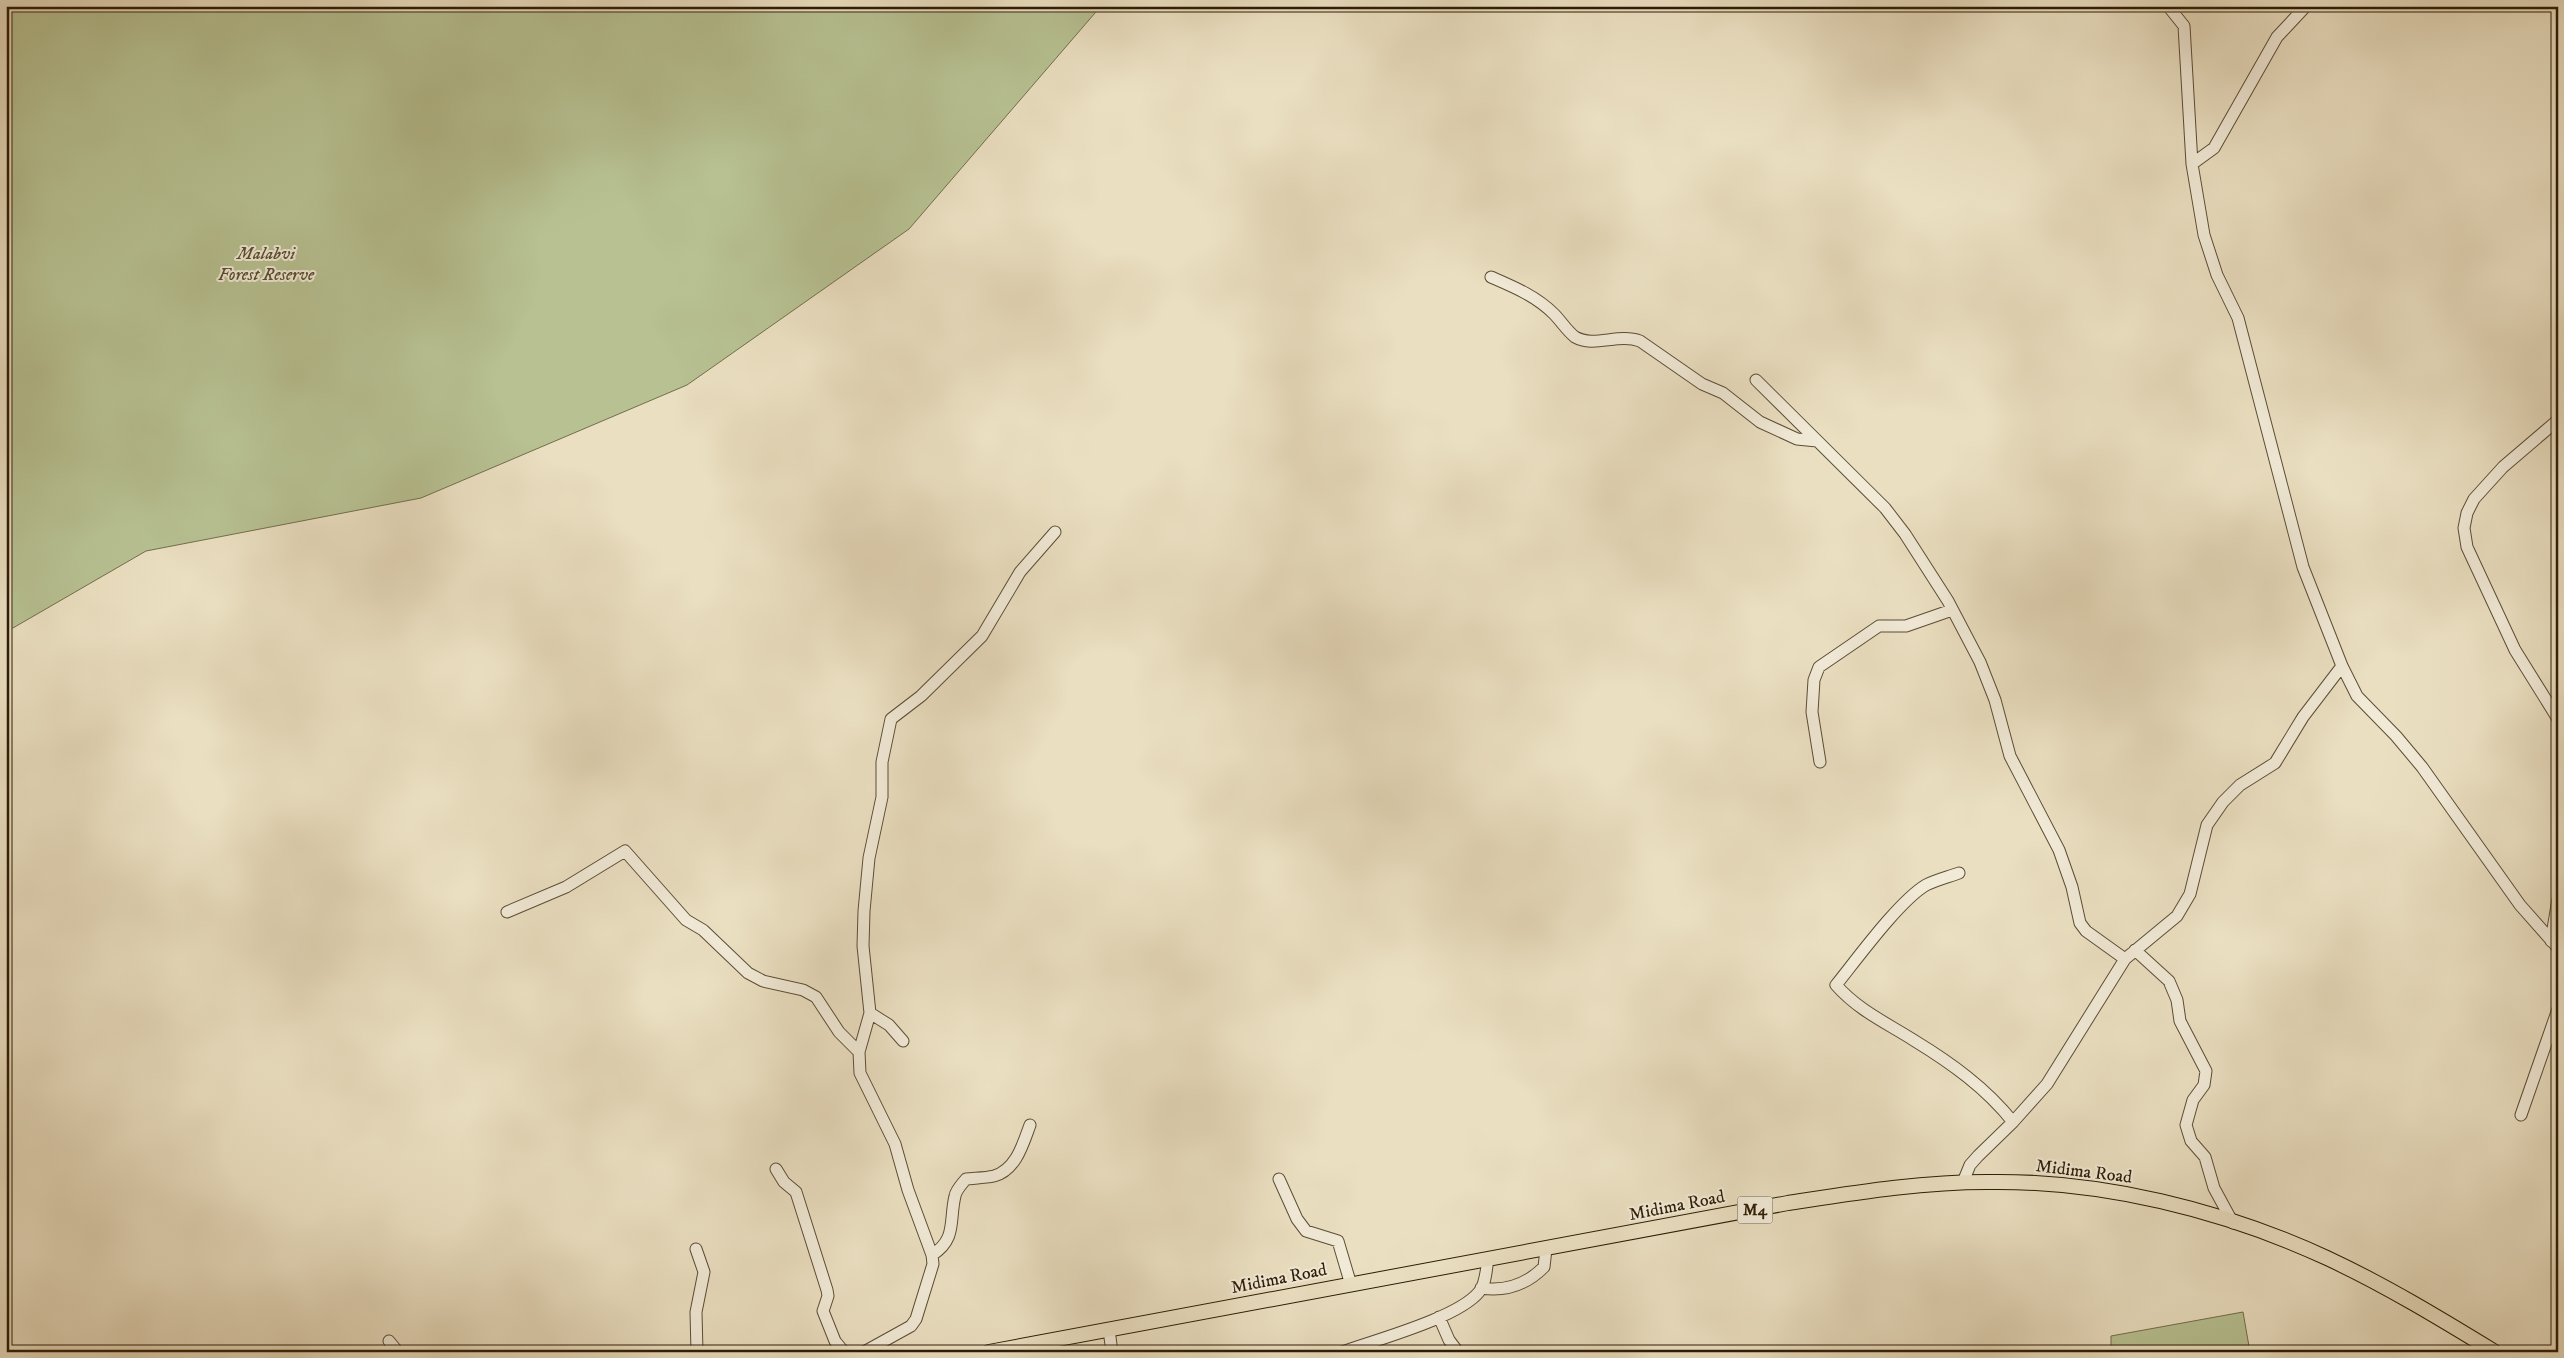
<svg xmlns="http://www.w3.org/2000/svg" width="2564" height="1358" font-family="'IM FELL DW Pica',serif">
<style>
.green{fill:#b7c192;stroke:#726e4c}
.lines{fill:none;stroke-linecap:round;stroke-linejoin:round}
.minor-casing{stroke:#5c4d35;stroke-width:13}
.major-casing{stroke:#2d1c06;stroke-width:16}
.minor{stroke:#f1ead7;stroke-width:11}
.major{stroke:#eadfc1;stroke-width:14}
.labels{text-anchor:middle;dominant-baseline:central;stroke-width:4;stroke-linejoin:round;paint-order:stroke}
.shield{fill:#f1ead7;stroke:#685a45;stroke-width:1}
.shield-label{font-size:16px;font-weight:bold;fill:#2d1c06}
.park-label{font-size:18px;font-style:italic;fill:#564e30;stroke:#f1ead7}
.street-label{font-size:18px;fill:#2d1c06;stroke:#f1ead7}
</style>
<rect width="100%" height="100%" fill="#eadfc1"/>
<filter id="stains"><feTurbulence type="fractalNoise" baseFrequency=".004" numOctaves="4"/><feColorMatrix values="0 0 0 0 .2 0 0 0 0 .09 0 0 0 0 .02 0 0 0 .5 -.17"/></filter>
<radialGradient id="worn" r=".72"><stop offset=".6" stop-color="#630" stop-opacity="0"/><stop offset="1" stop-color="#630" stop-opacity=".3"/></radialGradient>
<path class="green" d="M6,6H1101L909,229L687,385L421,498L146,551L6,632Z
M2243,1312L2250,1352H2111V1336Z"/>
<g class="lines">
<g class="minor-casing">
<path id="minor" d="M2168,6L2184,26L2192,164L2204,235L2217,275L2238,318L2303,567L2342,666L2357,696L2396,736L2422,767L2520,905L2558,948
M2192,164L2214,148L2277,37L2306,6
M1491,277C1514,287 1536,296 1554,314C1561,321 1567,331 1575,337C1594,348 1618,333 1640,341L1702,384L1723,393L1760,422L1797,439L1817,441
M1756,380L1885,508L1905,534L1948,601L1980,662L1995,700L2010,756L2059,850L2072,887L2080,923L2086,931L2125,959
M2558,420L2503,467L2474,499L2467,513L2464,528L2467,547L2515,650L2558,719
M1820,762L1812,712L1814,680L1819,667L1879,626H1906L1952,610
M1959,873C1948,877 1936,880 1926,885C1899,901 1857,959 1836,985C1859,1011 1887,1023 1915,1041C1951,1063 1986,1088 2013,1122
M507,912L566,887L625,851L686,920L703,930L748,973L763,981L803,990L816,997L839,1032L859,1052
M2551,941L2558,899
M2135,950L2169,981L2177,1000L2180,1021L2206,1071L2204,1085L2193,1100L2186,1125L2191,1141L2205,1157L2214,1188L2233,1223
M870,1013L889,1025L903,1041
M2521,1115L2558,1009
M776,1169L784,1182L796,1192L827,1290L828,1296L823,1311L835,1341L844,1352
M1279,1179L1297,1219L1306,1231L1338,1241L1351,1285
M1963,1182L1970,1165L1978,1156L2013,1122L2047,1084L2125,959L2177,916L2190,894L2207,825L2223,802L2240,785L2275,763L2303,717L2342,666
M696,1249L704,1272L696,1312L697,1352
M932,1255C957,1239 949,1221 955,1196C956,1190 962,1184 966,1179C975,1178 985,1178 994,1176C1016,1170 1023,1144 1030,1125
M1481,1288C1506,1292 1526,1285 1544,1267L1546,1249
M1439,1317L1449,1340L1458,1352
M1109,1330L1112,1352
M389,1341L398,1352
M864,1352L911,1326L916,1319L933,1264L932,1255L908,1190L895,1144L860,1073L859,1052L870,1013L863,946L864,911L869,858L882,797V762L891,719L921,696L982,636L1020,572L1055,532
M1342,1352C1375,1340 1458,1318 1479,1292C1486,1284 1486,1270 1488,1259"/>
</g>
<g class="major-casing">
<path id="major" d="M989,1352L1788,1203C1854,1193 1920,1182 1987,1182C2102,1180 2223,1210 2327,1258C2385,1285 2441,1319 2495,1352"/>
</g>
<use href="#minor" class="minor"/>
<use href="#major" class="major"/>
</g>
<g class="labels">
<rect class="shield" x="1737.5" y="1196.5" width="35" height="27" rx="4"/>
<g class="shield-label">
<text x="1755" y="1210">M4</text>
</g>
<g class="park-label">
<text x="266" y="254">Malabvi<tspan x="266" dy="21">Forest Reserve</tspan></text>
</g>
<g class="street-label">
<text transform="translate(2084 1172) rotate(7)">Midima Road</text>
<text transform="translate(1677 1206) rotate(-11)">Midima Road</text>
<text transform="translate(1279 1279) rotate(-11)">Midima Road</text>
</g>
</g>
<rect width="2564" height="1358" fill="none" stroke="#eadfc1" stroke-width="25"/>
<rect x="8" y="8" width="2549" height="1343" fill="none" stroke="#2d1c06" stroke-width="2.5"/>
<rect x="12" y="12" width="2539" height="1333" fill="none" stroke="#2d1c06"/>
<rect width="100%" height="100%" filter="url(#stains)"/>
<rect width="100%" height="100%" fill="url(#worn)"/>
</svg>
